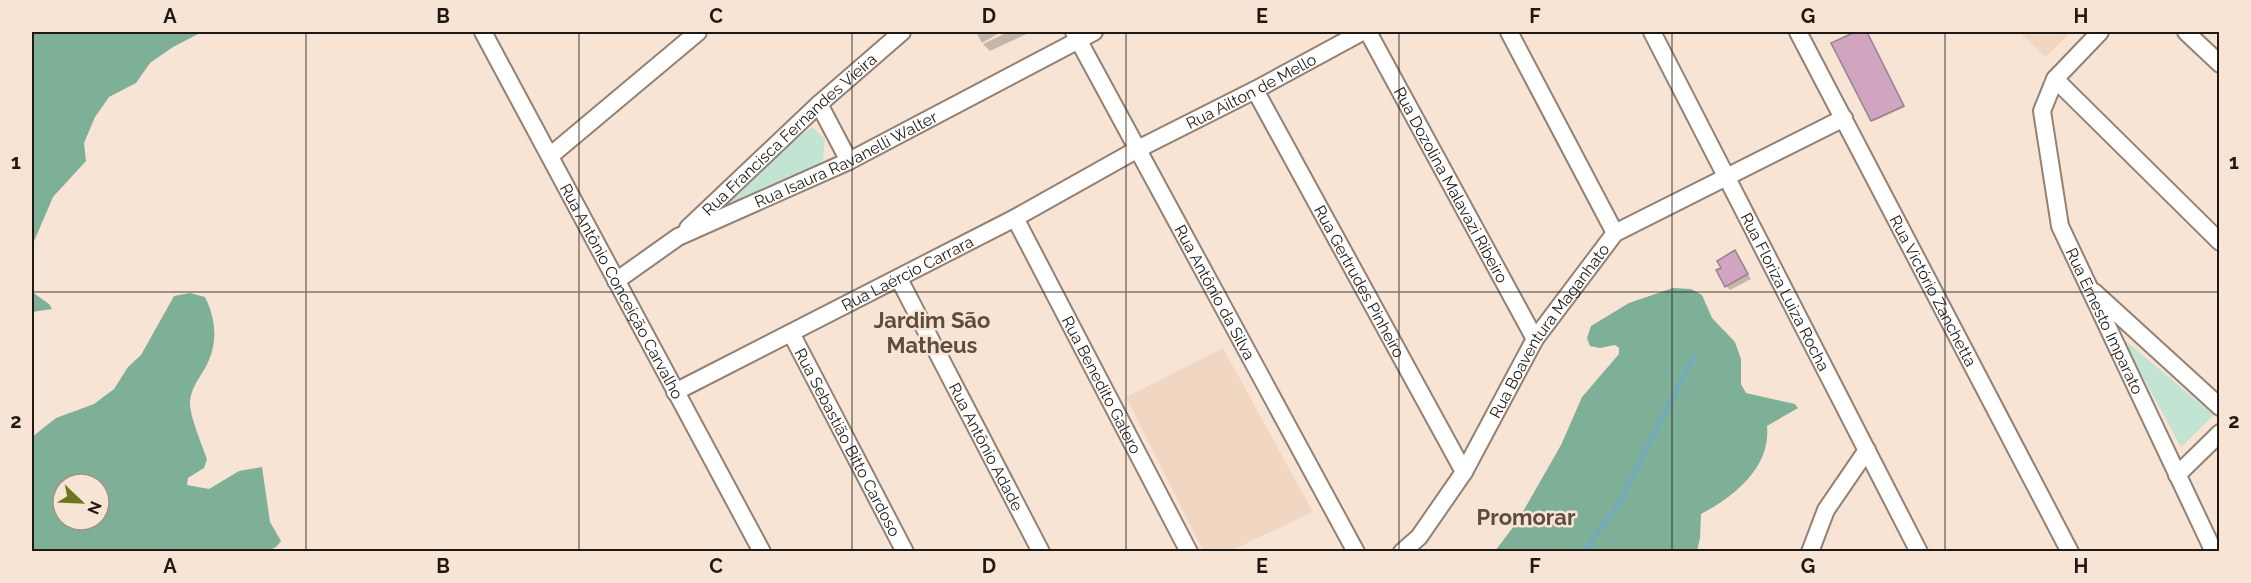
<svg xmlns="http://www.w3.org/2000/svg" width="2251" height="583" font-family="Raleway,sans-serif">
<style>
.built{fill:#f1d7c2}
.green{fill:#c3e4d3}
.forest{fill:#7eb097;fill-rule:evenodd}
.shadow{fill:#0003}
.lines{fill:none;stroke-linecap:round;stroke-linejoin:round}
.stream{stroke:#73aabe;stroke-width:4.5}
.building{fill:#d1a4bf;stroke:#96828e;stroke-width:1.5}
.minor-casing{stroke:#938173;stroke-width:20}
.minor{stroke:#fff;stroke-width:16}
.grid{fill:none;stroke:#201913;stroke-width:1.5;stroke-opacity:0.55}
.labels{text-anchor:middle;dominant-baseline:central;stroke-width:5;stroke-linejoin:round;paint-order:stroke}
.street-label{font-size:16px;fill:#201913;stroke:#f8e4d4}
.district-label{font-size:22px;font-weight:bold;fill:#5d4d40;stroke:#f8e4d4}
.neatline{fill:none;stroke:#201913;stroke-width:2}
.grid-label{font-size:20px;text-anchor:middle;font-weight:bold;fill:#201913}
</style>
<rect width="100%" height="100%" fill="#f8e4d4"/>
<path class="built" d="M2019,32H2071L2046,57Z
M1223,348L1313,512L1230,551H1203L1126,397Z"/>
<path class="green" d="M812,127L825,139L823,160L817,167L721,216L713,205Z
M2121,337L2214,415L2181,447Z"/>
<path class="forest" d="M32,32H210L200,33L173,47L150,63L136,83L109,97L95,117L84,143L86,161L53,197L32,246Z
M1673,288L1691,289L1702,295L1712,318L1735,342L1741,359V384L1746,393L1795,404L1798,408L1767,426C1771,467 1735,496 1701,514L1700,538L1697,551H1495L1517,522L1561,445L1582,397L1619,354V348L1615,345L1600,348L1590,346L1587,338L1591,326L1629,303Z
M32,292L49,304L52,309L32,312Z
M190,293L205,297C215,317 218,339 209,360C203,375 192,384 190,401C189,415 202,445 207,459L204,468L188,478L187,485L209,489L239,471L262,467L270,522L281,541L276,547L265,552L32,551V437L56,418L94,404L114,389L128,367L141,355L174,296ZM63,484H99V520H63Z"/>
<path class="shadow" d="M976,32H1001L982,43Z
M1008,32H1031L990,51L983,44Z
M1861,32H1867L1905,107L1874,121L1833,44Z
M1735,252L1751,279L1730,290L1726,286L1723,269Z"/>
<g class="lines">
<path class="stream" d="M1583,552L1618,505L1694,356"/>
</g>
<path class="building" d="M1855,32H1867L1904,106L1871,121L1831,43Z
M1735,250L1748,274L1725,287L1716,270L1721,268L1717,261Z"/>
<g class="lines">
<g class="minor-casing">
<g id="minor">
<path id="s1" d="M483,32L762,552"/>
<path id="s2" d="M1074,32L1356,552"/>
<path id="s3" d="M1368,32L1535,339"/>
<path d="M1509,32L1615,233"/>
<path id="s4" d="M1652,32L1919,552"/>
<path id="s5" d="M1798,32L2070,552"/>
<path id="s6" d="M2100,32L2055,79L2042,111L2060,226L2214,552"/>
<path d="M2186,32L2220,64"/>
<path d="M2055,79L2220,242"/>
<path id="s7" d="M1255,90L1464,472"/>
<path d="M819,104L849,161"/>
<path d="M550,156L698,32"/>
<path id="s8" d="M1015,218L1189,552"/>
<path id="s9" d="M688,228L819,104L902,32"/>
<path id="s10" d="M899,279L1041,552"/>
<path id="s11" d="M616,281L678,237L849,161L1094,32"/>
<path d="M2094,292L2220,407"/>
<path id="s12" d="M791,333L905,552"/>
<path id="s13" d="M675,392L1015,218L1138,149L1255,90L1362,32"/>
<path d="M2177,475L2220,433"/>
<path id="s14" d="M1402,552L1419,537L1464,472L1535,339L1615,233L1844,118"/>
<path d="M1810,552L1826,510L1867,450"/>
</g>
</g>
<use href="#minor" class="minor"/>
</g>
<path class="grid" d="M306,32V552M579,32V552M852,32V552M1126,32V552M1399,32V552M1672,32V552M1945,32V552M32,292H2220"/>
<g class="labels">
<g class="street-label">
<text stroke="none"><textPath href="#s13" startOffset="650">Rua Ailton de Mello</textPath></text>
<text stroke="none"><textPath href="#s9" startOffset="138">Rua Francisca Fernandes Vieira</textPath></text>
<text stroke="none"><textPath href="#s11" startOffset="261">Rua Isaura Ravanelli Walter</textPath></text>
<text stroke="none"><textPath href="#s3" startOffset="174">Rua Dozolina Malavazi Ribeiro</textPath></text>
<text stroke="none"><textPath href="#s13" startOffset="261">Rua Laércio Carrara</textPath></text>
<text stroke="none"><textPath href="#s7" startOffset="218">Rua Gertrudes Pinheiro</textPath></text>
<text stroke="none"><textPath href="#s2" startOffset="296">Rua Antônio da Silva</textPath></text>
<text stroke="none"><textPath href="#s1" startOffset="294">Rua Antônio Conceição Carvalho</textPath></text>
<text stroke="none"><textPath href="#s4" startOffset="292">Rua Floriza Luiza Rocha</textPath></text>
<text stroke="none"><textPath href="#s5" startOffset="292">Rua Victório Zanchetta</textPath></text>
<text stroke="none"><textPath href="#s6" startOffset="321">Rua Ernesto Imparato</textPath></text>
<text stroke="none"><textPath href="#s14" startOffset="267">Rua Boaventura Maganhato</textPath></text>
<text stroke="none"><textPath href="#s8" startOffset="188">Rua Benedito Galero</textPath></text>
<text stroke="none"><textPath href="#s12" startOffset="123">Rua Sebastião Bitto Cardoso</textPath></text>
<text stroke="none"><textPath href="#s10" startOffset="189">Rua Antônio Adade</textPath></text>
</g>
<g class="district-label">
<text x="932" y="320">Jardim São<tspan x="932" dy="25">Matheus</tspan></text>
<text x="1526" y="517">Promorar</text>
</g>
</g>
<rect width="2251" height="583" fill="none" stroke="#f8e4d4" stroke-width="66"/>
<g transform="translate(81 502) rotate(113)"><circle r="28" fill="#f8e4d4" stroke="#a29387" stroke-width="1.5"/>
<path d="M0-4.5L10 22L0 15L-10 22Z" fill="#6d751e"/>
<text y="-9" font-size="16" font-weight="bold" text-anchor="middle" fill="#201913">N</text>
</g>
<rect x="33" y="33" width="2185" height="517" class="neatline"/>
<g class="grid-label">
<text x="170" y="23">A</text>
<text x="443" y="23">B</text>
<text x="716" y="23">C</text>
<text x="989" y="23">D</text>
<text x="1262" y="23">E</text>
<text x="1535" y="23">F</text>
<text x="1808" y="23">G</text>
<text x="2081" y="23">H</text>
<text x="16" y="169">1</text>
<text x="2234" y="169">1</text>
<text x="16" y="428">2</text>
<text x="2234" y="428">2</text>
<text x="170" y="573">A</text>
<text x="443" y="573">B</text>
<text x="716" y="573">C</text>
<text x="989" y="573">D</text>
<text x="1262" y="573">E</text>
<text x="1535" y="573">F</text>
<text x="1808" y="573">G</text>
<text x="2081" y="573">H</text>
</g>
</svg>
